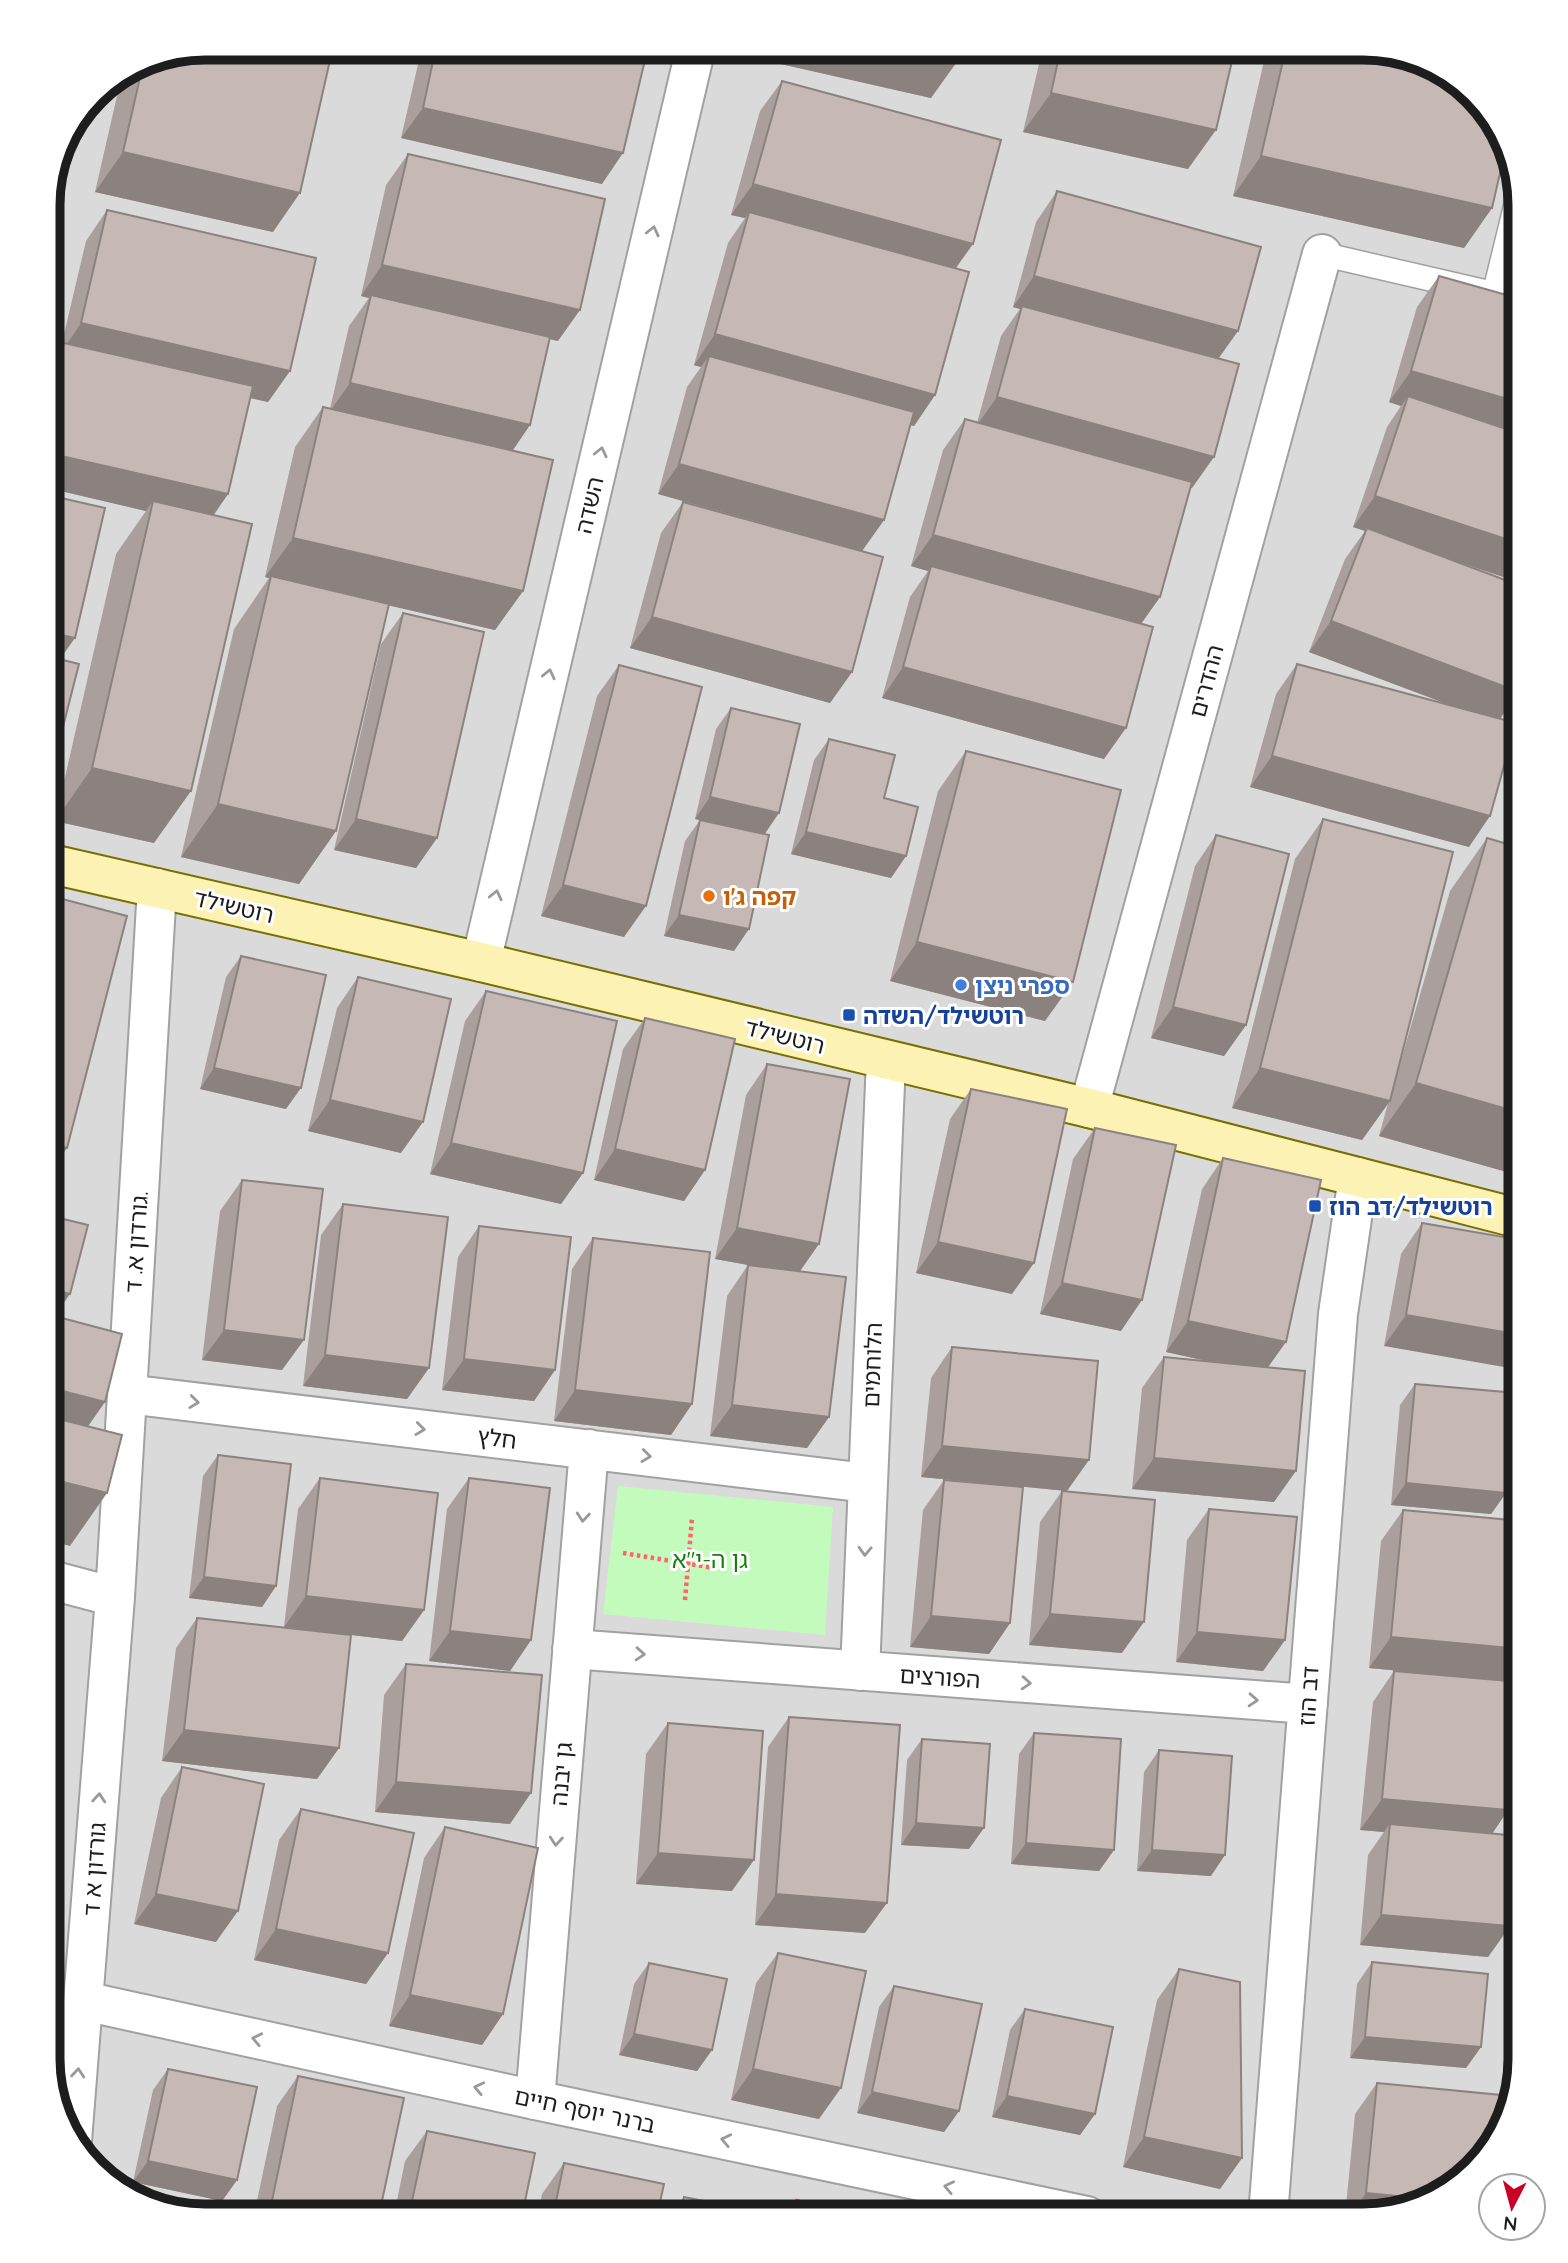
<svg xmlns="http://www.w3.org/2000/svg" width="1568" height="2263" font-family="Quicksand,'Noto Sans Hebrew',sans-serif">
<style>
.residential{fill:#dbdada}
.park{fill:#c3fbbd}
.lines{fill:none;stroke-linecap:round;stroke-linejoin:round}
.lane-casing{stroke:#a1a1a1;stroke-width:26}
.street-casing{stroke:#a1a1a1;stroke-width:42}
.secondary-casing{stroke:#776f01;stroke-width:42}
.path{stroke:#ff636f;stroke-width:4.5;stroke-dasharray:3.5 3.5;stroke-linecap:butt}
.lane{stroke:#fff;stroke-width:23}
.street{stroke:#fff;stroke-width:38}
.secondary{stroke:#fcf2b3;stroke-width:38}
.wall{fill:#aa9f9c}
.shaded-wall{fill:#8b827f}
.building{fill:#c6b9b5;stroke:#8b827f;stroke-width:2}
.oneway{stroke:#999}
.food-dot{fill:#e8710a;stroke:#fff;stroke-width:2.5}
.shop-dot{fill:#3f7fe0;stroke:#fff;stroke-width:2.5}
.transit-dot{fill:#1a4fb4;stroke:#fff;stroke-width:2.5}
.labels{text-anchor:middle;dominant-baseline:central;stroke-width:6;stroke-linejoin:round;paint-order:stroke}
.street-label{font-size:23px;fill:#1d1d1d;stroke:#fff}
.food-label{font-size:23px;font-weight:bold;fill:#c56008;stroke:#fff;text-anchor:start}
.shop-label{font-size:23px;font-weight:bold;fill:#366cbe;stroke:#fff;text-anchor:start}
.transit-label{font-size:23px;font-weight:bold;fill:#164399;stroke:#fff;text-anchor:start}
.park-label{font-size:23px;fill:#137f07;stroke:#fff}
.rim{fill:none;stroke:#1d1d1d;stroke-width:9}
</style>
<rect width="100%" height="100%" fill="#efe8e2"/>
<path class="residential" d="M204,47L1373,48L1500,126L1521,204V2059L1499,2138L1442,2195L1364,2216L195,2215L117,2189L68,2137L47,2059L48,195L63,135L94,93L145,59Z"/>
<path class="park" d="M618,1486L833,1507L825,1635L603,1614Z"/>
<g class="lines">
<g class="lane-casing">
<path id="lane" d="M1322,254L1521,300
M1494,294L1518,196"/>
</g>
<g class="street-casing">
<path id="street" d="M481,962L696,47
M1089,1108L1322,254
M127,1394L867,1483
M47,1579L115,1597
M572,1649L1308,1704
M860,1671L886,1060
M84,2001L535,2100L1087,2216
M535,2100L589,1449
M72,2141L115,1597L157,888
M1268,2216L1338,1314L1358,1177"/>
</g>
<g class="secondary-casing">
<path id="secondary" d="M47,863L481,962L1089,1108L1521,1219"/>
</g>
<path class="path" d="M623,1553L720,1569
M685,1600L692,1518
M794,2216L798,2199"/>
<use href="#lane" class="lane"/>
<use href="#street" class="street"/>
<use href="#secondary" class="secondary"/>
</g>
<path class="wall" d="M422,47H648L602,184L401,138Z
M775,47H961L931,98L772,62Z
M1043,47L1235,48L1188,169L1023,132Z
M1267,48H1373L1492,208L1464,248L1233,196Z
M145,59L273,232L95,192L122,74Z
M782,81L956,268L935,395L914,426L910,425L884,520L862,551L658,494L687,387L701,367L694,365L728,243L745,218L731,215L760,111Z
M408,154L558,341L550,339L530,425L512,450L523,591L495,630L389,605L336,831L299,884L181,857L234,629L269,578L265,577L295,447L323,407L330,409L349,326L369,298L361,296L386,185Z
M1057,191L1219,359L1192,488L1190,487L1160,597L1141,624L1104,759L882,698L910,597L928,571L911,566L943,450L965,419L977,423L1001,336L1020,309L1013,307L1036,222Z
M107,210L290,371L268,402L250,398L228,494L214,515L154,843L55,821L116,554L146,511L48,488V367L61,347L86,241Z
M1439,276L1442,556L1519,692L1500,719L1469,847L1250,787L1276,694L1297,664L1456,707L1309,652L1345,559L1365,531L1353,527L1387,427L1401,406L1389,402L1417,307Z
M683,502L852,672L830,703L630,648L661,533Z
M403,613L437,838L416,868L334,850L381,644Z
M619,665L624,937L541,916L597,696Z
M731,708L764,834L734,951L664,936L685,841L700,820L695,819L716,729Z
M829,739L884,798L906,856L891,878L791,854L814,760Z
M966,751L1045,1021L890,981L938,791Z
M1323,819L1395,1081L1450,891L1487,838L1521,848V1152L1507,1172L1379,1136L1388,1103L1362,1140L1232,1108L1295,859Z
M1216,835L1246,1025L1224,1056L1151,1038L1195,866Z
M241,956L286,1109L200,1089L226,977Z
M358,977L401,1153L308,1131L337,1008Z
M486,991L583,1173L561,1204L430,1174L465,1021Z
M645,1018L705,1170L684,1201L594,1180L623,1049Z
M767,1064L800,1271L829,1417L807,1448L710,1436L727,1296L748,1265L715,1259L746,1095Z
M971,1089L1012,1294L916,1273L950,1119Z
M1095,1128L1121,1331L1040,1314L1073,1159Z
M1223,1158L1268,1367L1274,1502L1132,1489L1142,1388L1164,1357L1210,1362L1166,1352L1202,1189Z
M242,1180L282,1370L202,1360L220,1211Z
M343,1204L429,1368L407,1399L303,1386L321,1235Z
M1422,1223L1521,1240L1384,1346L1401,1254Z
M479,1226L555,1370L534,1401L442,1390L458,1257Z
M593,1238L692,1404L671,1435L554,1421L572,1269Z
M952,1347L1067,1491L921,1477L931,1378Z
M1415,1384L1506,1493L1491,1514L1391,1505L1400,1405Z
M218,1455L276,1586L262,1607L189,1598L203,1476Z
M320,1478L424,1610L402,1641L284,1627L298,1509Z
M469,1478L531,1640L510,1671L429,1661L447,1509Z
M944,1480L1010,1623L989,1654L910,1647L923,1510Z
M1062,1491L1122,1653L1029,1645L1040,1522Z
M1209,1509L1285,1640L1263,1671L1176,1662L1187,1540Z
M1403,1510L1521,1521V1663L1508,1681L1369,1668L1381,1541Z
M197,1618L339,1748L317,1779L162,1761L176,1648Z
M406,1664L510,1824L375,1812L384,1695Z
M1394,1671L1508,1810L1492,1834L1510,1926L1488,1957L1360,1945L1368,1855L1384,1832L1360,1830L1373,1702Z
M789,1717L865,1933L755,1925L768,1747Z
M668,1723L732,1891L636,1884L646,1754Z
M1034,1733L1114,1850L1099,1871L1011,1864L1019,1754Z
M922,1739L969,1849L901,1845L907,1760Z
M1159,1750L1211,1876L1137,1871L1144,1772Z
M182,1767L216,1942L134,1924L161,1798Z
M301,1809L388,1953L366,1984L254,1960L279,1840Z
M445,1827L503,2014L482,2045L389,2026L424,1858Z
M778,1953L819,2119L731,2100L756,1983Z
M1372,1962L1481,2047L1466,2068L1350,2058L1357,1984Z
M649,1963L712,2050L697,2071L619,2055L634,1984Z
M1179,1969L1242,2158L1220,2189L1123,2167L1157,2000Z
M894,1986L959,2111L944,2132L857,2113L879,2007Z
M1025,2009L1095,2114L1080,2135L992,2117L1010,2030Z
M168,2069L237,2180L222,2201L133,2182L153,2090Z
M298,2076L379,2215H254L277,2106Z
M1377,2083L1364,2216H1345L1355,2114Z
M427,2131L522,2216L394,2215L405,2161Z
M564,2163L657,2216H538L542,2194Z
M684,2197L773,2216H670Z"/>
<path class="shaded-wall" d="M782,47H908L959,59L931,98L772,62Z
M1051,93L1216,130L1188,169L1023,132Z
M423,108L623,153L602,184L401,138Z
M123,152L300,193L273,232L95,192Z
M1261,156L1492,208L1464,248L1233,196Z
M753,184L973,244L951,275L749,212L745,218L731,215Z
M382,265L580,310L558,341L370,298L371,295L369,298L361,296Z
M1034,276L1238,331L1216,362L1022,306L1020,309L1013,307Z
M81,323L290,371L268,402L61,355L63,350Z
M715,334L935,395L914,426L706,368L709,356L701,367L694,365Z
M1411,371L1521,403V440L1408,396L1401,406L1389,402Z
M350,383L530,425L509,456L328,414Z
M997,397L1214,457L1192,488L975,428Z
M48,453L228,494L206,525L153,501L146,511L48,488Z
M679,464L884,520L862,551L658,494Z
M1375,496L1521,544V583L1365,531L1367,528L1365,531L1353,527Z
M933,535L1160,597L1138,628L931,566L928,571L911,566Z
M293,538L523,591L495,630L270,578L271,576L269,578L265,577Z
M652,617L852,672L830,703L630,648Z
M1331,621L1519,692L1497,723L1309,652Z
M47,632L75,638L53,669L47,668Z
M903,667L1126,728L1104,759L882,698Z
M1272,756L1490,816L1469,847L1250,787Z
M47,765L53,766L47,774Z
M92,768L191,791L154,843L55,821Z
M710,797L779,813L764,835L695,819Z
M218,804L336,831L299,884L181,857Z
M356,819L437,838L416,868L334,850Z
M806,832L906,856L891,878L791,854Z
M563,885L646,906L624,937L541,916Z
M679,915L749,929L734,951L664,936Z
M917,942L1073,982L1045,1021L890,981Z
M1173,1007L1246,1025L1224,1056L1151,1038Z
M214,1068L301,1088L286,1109L200,1089Z
M1260,1068L1390,1101L1362,1140L1232,1108Z
M1416,1083L1521,1113V1152L1507,1172L1379,1136Z
M330,1100L423,1122L401,1153L308,1131Z
M47,1143L67,1148L47,1175Z
M451,1143L583,1173L561,1204L430,1174Z
M615,1149L705,1170L684,1201L594,1180Z
M737,1228L819,1244L798,1274L715,1259Z
M938,1242L1034,1263L1012,1294L916,1273Z
M1062,1283L1142,1300L1121,1331L1040,1314Z
M47,1288L70,1294L48,1325H47Z
M1406,1315L1521,1335V1370L1384,1346Z
M1188,1321L1286,1342L1264,1373L1166,1352Z
M224,1330L304,1340L282,1370L202,1360Z
M325,1355L429,1368L407,1399L303,1386Z
M464,1359L555,1370L534,1401L442,1390Z
M47,1387L105,1402L68,1455L47,1450Z
M575,1390L692,1404L671,1435L554,1421Z
M732,1405L829,1417L807,1448L710,1436Z
M942,1446L1089,1460L1067,1491L921,1477Z
M1154,1458L1296,1471L1274,1502L1132,1489Z
M47,1478L107,1493L70,1546L47,1540Z
M1406,1483L1506,1493L1491,1514L1391,1505Z
M204,1577L276,1586L262,1607L189,1598Z
M306,1596L424,1610L402,1641L284,1627Z
M1050,1614L1144,1622L1122,1653L1029,1645Z
M931,1616L1010,1623L989,1654L910,1647Z
M450,1631L531,1640L510,1671L429,1661Z
M1197,1632L1285,1640L1263,1671L1176,1662Z
M1391,1637L1521,1649V1663L1508,1681L1369,1668Z
M184,1730L339,1748L317,1779L162,1761Z
M396,1782L531,1793L510,1824L375,1812Z
M1382,1799L1508,1810L1487,1841L1390,1824L1384,1832L1360,1830Z
M916,1823L984,1828L969,1849L901,1845Z
M1026,1843L1114,1850L1099,1871L1011,1864Z
M1152,1850L1225,1855L1211,1876L1137,1871Z
M658,1853L754,1860L732,1891L636,1884Z
M156,1894L238,1911L216,1942L134,1924Z
M776,1894L887,1903L865,1933L755,1925Z
M1381,1915L1510,1926L1488,1957L1360,1945Z
M276,1929L388,1953L366,1984L254,1960Z
M410,1995L503,2014L482,2045L389,2026Z
M634,2034L712,2050L697,2071L619,2055Z
M1365,2037L1481,2047L1466,2068L1350,2058Z
M753,2069L841,2088L819,2119L731,2100Z
M872,2092L959,2111L944,2132L857,2113Z
M1007,2096L1095,2114L1080,2135L992,2117Z
M1144,2137L1242,2158L1220,2189L1123,2167Z
M148,2161L237,2180L222,2201L133,2182Z
M1366,2193L1427,2199L1364,2216H1350Z"/>
<path class="building" d="M204,47H333L300,193L123,152L144,60Z
M436,47H648L623,153L423,108Z
M908,47H961L959,59Z
M1061,47L1235,48L1216,130L1051,93Z
M1286,48H1373L1443,69L1500,126L1506,147L1492,208L1261,156Z
M782,81L1001,140L973,244L753,184Z
M408,154L605,199L580,310L382,265Z
M1057,191L1261,247L1238,331L1034,276Z
M107,210L316,258L290,371L81,323Z
M749,212L969,272L935,395L715,334Z
M1439,276L1521,299V403L1411,371Z
M371,295L550,337L530,425L350,383Z
M1022,306L1239,364L1214,457L997,397Z
M64,343L253,386L228,494L48,453V415Z
M709,356L914,412L884,520L679,464Z
M1408,396L1521,434V544L1375,496Z
M323,407L553,460L523,591L293,538Z
M965,419L1192,482L1160,597L933,535Z
M48,495L105,508L75,638L47,632Z
M153,501L252,524L191,791L92,768Z
M683,502L883,557L852,672L652,617Z
M1367,528L1521,586V687L1519,692L1331,621Z
M931,566L1153,627L1126,728L903,667Z
M271,576L389,604L336,831L218,804Z
M403,613L484,632L437,838L356,819Z
M47,656L79,664L53,766L47,765Z
M1297,664L1516,723L1490,816L1272,756Z
M619,665L702,687L646,906L563,885Z
M731,708L800,724L779,813L710,797Z
M829,739L895,755L884,798L918,807L906,856L806,832Z
M966,751L1121,790L1073,982L917,942Z
M1323,819L1453,852L1390,1101L1260,1068Z
M700,820L769,835L749,929L679,915Z
M1216,835L1289,854L1246,1025L1173,1007Z
M1487,838L1521,848V1113L1416,1083Z
M47,895L127,916L67,1148L47,1143Z
M241,956L326,975L301,1088L214,1068Z
M358,977L451,999L423,1122L330,1100Z
M486,991L617,1021L583,1173L451,1143Z
M645,1018L735,1039L705,1170L615,1149Z
M767,1064L850,1079L819,1244L737,1228Z
M971,1089L1067,1109L1034,1263L938,1242Z
M1095,1128L1176,1145L1142,1300L1062,1283Z
M1223,1158L1321,1180L1286,1342L1188,1321Z
M242,1180L323,1189L304,1340L224,1330Z
M343,1204L448,1217L429,1368L325,1355Z
M47,1215L88,1225L70,1294L47,1288Z
M1422,1223L1521,1240V1335L1406,1315Z
M479,1226L571,1237L555,1370L464,1359Z
M593,1238L710,1252L692,1404L575,1390Z
M748,1265L846,1277L829,1417L732,1405Z
M47,1314L122,1334L105,1402L47,1387Z
M952,1347L1098,1361L1089,1460L942,1446Z
M1164,1357L1305,1371L1296,1471L1154,1458Z
M1415,1384L1516,1393L1506,1493L1406,1483Z
M47,1416L122,1435L107,1493L47,1478Z
M218,1455L291,1464L276,1586L204,1577Z
M320,1478L438,1493L424,1610L306,1596Z
M469,1478L550,1488L531,1640L450,1631Z
M944,1480L1023,1487L1010,1623L931,1616Z
M1062,1491L1155,1500L1144,1622L1050,1614Z
M1209,1509L1297,1517L1285,1640L1197,1632Z
M1403,1510L1521,1521V1649L1391,1637Z
M197,1618L351,1635L339,1748L184,1730Z
M47,1641L62,1645L47,1706Z
M406,1664L542,1675L531,1793L396,1782Z
M1394,1671L1520,1682L1508,1810L1382,1799Z
M789,1717L900,1725L887,1903L776,1894Z
M668,1723L763,1731L754,1860L658,1853Z
M1034,1733L1121,1739L1114,1850L1026,1843Z
M922,1739L990,1744L984,1828L916,1823Z
M1159,1750L1232,1756L1225,1855L1152,1850Z
M182,1767L264,1784L238,1911L156,1894Z
M301,1809L414,1833L388,1953L276,1929Z
M1390,1824L1518,1836L1510,1926L1381,1915Z
M445,1827L538,1848L503,2014L410,1995Z
M778,1953L866,1971L841,2088L753,2069Z
M1372,1962L1488,1974L1481,2047L1365,2037Z
M649,1963L727,1979L712,2050L634,2034Z
M1179,1969L1240,1982L1242,2158L1144,2137Z
M894,1986L982,2004L959,2111L872,2092Z
M1025,2009L1113,2027L1095,2114L1007,2096Z
M168,2069L257,2087L237,2180L148,2161Z
M298,2076L404,2098L379,2215H269Z
M1377,2083L1501,2095L1497,2140L1442,2195L1427,2199L1366,2193Z
M427,2131L535,2153L522,2216L409,2215Z
M564,2163L664,2184L657,2216H553Z
M684,2197L773,2215L680,2216Z"/>
<defs><path id="oneway-chevron" d="M-2-3.5L2.5 0L-2 3.5" fill="none" stroke-width="1.6" stroke-linecap="round" stroke-linejoin="round" transform="scale(1.75)"/></defs>
<g class="oneway">
<use href="#oneway-chevron" transform="translate(653 231) rotate(-77)"/>
<use href="#oneway-chevron" transform="translate(601 452) rotate(-77)"/>
<use href="#oneway-chevron" transform="translate(549 674) rotate(-77)"/>
<use href="#oneway-chevron" transform="translate(496 895) rotate(-77)"/>
<use href="#oneway-chevron" transform="translate(194 1402) rotate(7)"/>
<use href="#oneway-chevron" transform="translate(420 1429) rotate(7)"/>
<use href="#oneway-chevron" transform="translate(646 1456) rotate(7)"/>
<use href="#oneway-chevron" transform="translate(583 1517) rotate(95)"/>
<use href="#oneway-chevron" transform="translate(865 1551) rotate(92)"/>
<use href="#oneway-chevron" transform="translate(640 1654) rotate(4)"/>
<use href="#oneway-chevron" transform="translate(1026 1683) rotate(4)"/>
<use href="#oneway-chevron" transform="translate(1253 1700) rotate(4)"/>
<use href="#oneway-chevron" transform="translate(99 1798) rotate(-86)"/>
<use href="#oneway-chevron" transform="translate(556 1841) rotate(95)"/>
<use href="#oneway-chevron" transform="translate(257 2039) rotate(-168)"/>
<use href="#oneway-chevron" transform="translate(78 2073) rotate(-85)"/>
<use href="#oneway-chevron" transform="translate(479 2088) rotate(-168)"/>
<use href="#oneway-chevron" transform="translate(726 2140) rotate(-168)"/>
<use href="#oneway-chevron" transform="translate(949 2187) rotate(-168)"/>
</g>
<circle class="food-dot" cx="709" cy="896" r="7"/>
<circle class="shop-dot" cx="961" cy="985" r="7"/>
<g class="transit-dot">
<rect x="842" y="1008" width="14" height="14" rx="3.5"/>
<rect x="1308" y="1199" width="14" height="14" rx="3.5"/>
</g>
<g class="labels">
<g class="street-label">
<text transform="translate(589 505) rotate(-77)">השדה</text>
<text transform="translate(1206 681) rotate(-75)">ההדרים</text>
<text transform="translate(234 906) rotate(13)">רוטשילד</text>
<text transform="translate(785 1036) rotate(14)">רוטשילד</text>
<text transform="translate(136 1242) rotate(-86)">גורדון א. ד.</text>
<text transform="translate(872 1365) rotate(-88)">הלוחמים</text>
<text transform="translate(497 1438) rotate(7)">חלץ</text>
<text transform="translate(940 1677) rotate(4)">הפורצים</text>
<text transform="translate(1308 1696) rotate(-86)">דב הוז</text>
<text transform="translate(561 1774) rotate(-85)">גן יבנה</text>
<text transform="translate(94 1869) rotate(-86)">גורדון א ד</text>
<text transform="translate(585 2110) rotate(12)">ברנר יוסף חיים</text>
</g>
<g class="food-label">
<text x="723" y="896">קפה ג'ו</text>
</g>
<g class="shop-label">
<text x="975" y="985">ספרי ניצן</text>
</g>
<g class="transit-label">
<text x="863" y="1015">רוטשילד/השדה</text>
<text x="1329" y="1206">רוטשילד/דב הוז</text>
</g>
<g class="park-label">
<text x="710" y="1559">גן ה-י"א</text>
</g>
</g>
<path d="M0 0H1568V2263H0ZM205 60H1363A145 145 0 0 1 1508 205V2059A145 145 0 0 1 1363 2204H205A145 145 0 0 1 60 2059V205A145 145 0 0 1 205 60Z" fill="#fff" fill-rule="evenodd"/>
<path class="rim" d="M205 60H1363A145 145 0 0 1 1508 205V2059A145 145 0 0 1 1363 2204H205A145 145 0 0 1 60 2059V205A145 145 0 0 1 205 60Z"/>
<g transform="translate(1512 2207) rotate(186)"><circle r="33" fill="#ffffff" stroke="#a5a5a5" stroke-width="2"/>
<path d="M0-5L12 26L0 18L-12 26Z" fill="#ca0024"/>
<text y="-10" font-size="19" font-weight="bold" text-anchor="middle" fill="#1d1d1d">N</text>
</g>
</svg>
